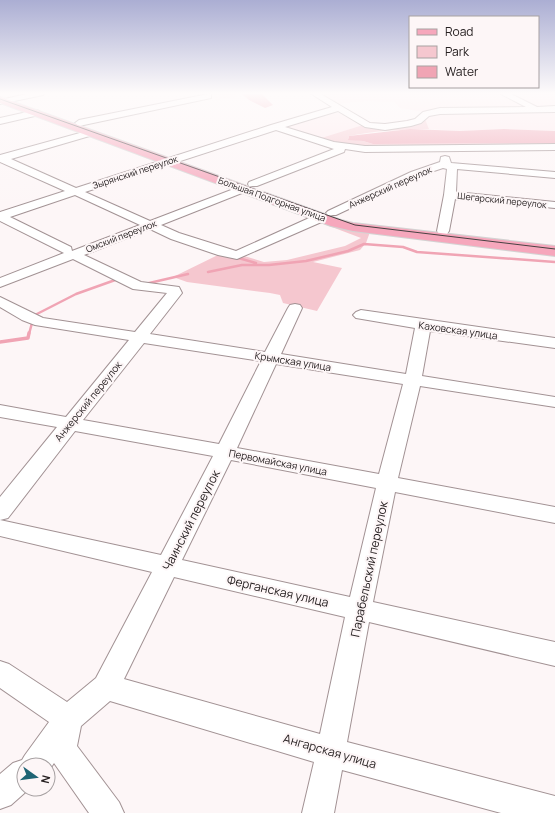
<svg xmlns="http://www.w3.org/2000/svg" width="555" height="813" font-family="Manrope,sans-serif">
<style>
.built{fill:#fee9ed}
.green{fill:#f5c7cf}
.water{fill:#f0a4b4}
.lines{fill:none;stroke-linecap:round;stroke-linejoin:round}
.stream-far1{stroke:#f0a4b4;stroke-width:2.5}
.stream{stroke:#f0a4b4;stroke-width:3.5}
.minor-casing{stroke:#a29294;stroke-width:2}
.major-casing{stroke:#d4d3d3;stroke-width:2}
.minor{fill:#fff;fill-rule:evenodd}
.major{fill:#f6a7bc;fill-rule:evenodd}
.tram{stroke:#474142;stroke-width:1}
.labels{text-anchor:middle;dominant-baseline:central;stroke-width:4;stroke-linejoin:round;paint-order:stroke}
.far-street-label{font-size:9px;fill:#272122;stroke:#fdf6f7}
.street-label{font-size:10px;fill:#272122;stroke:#fdf6f7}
.near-street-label{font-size:12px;fill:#272122;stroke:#fdf6f7}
</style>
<rect width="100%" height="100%" fill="#fdf6f7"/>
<path class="built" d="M207,93H233L237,97L216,100Z
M316,93H500L533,108L424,112L400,108L394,102L367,101L335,104Z
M506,93H555V108H540Z
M555,110V131L504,129L460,131L429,129L425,119L429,114L434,113Z
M324,113H343L363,125L318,139L279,127Z"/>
<path class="green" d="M425,119L429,129C403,129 375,131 349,136L348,139L363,141L373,144L555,143V146L367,148L318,139L363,125L375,128Z
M322,219L370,232L366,243L360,250L313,262L342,268L317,311L283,303L280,295L270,293L187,282L173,277L222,253L244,256L264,262L287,260L345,246L361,238L316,221Z"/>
<path class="water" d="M241,93H261L273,105L265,108L249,100Z
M410,129L460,131L504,129L555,131V143L373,144L363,141L348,140L349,136Z"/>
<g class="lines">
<path class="stream-far1" d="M235,257L256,263
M208,272L242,265H269L306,261L348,251L364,244L403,247L417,252L555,262
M145,284L188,274
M33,316L76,294L118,279
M29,334L32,323"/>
<path class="stream" d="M0,342L28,338L29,333"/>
<g class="minor-casing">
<path id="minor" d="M31,93H44L43,95L0,104V100Z
M310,93H319L370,123L385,124L407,121L415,119L423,112L440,108L526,107L499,93H509L537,107L555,106V112L440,114L429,116L421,123L411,126L385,130L365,127L338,111L285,127L334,142L365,146L555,144V150L365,152L345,149L344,152L257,186H249L248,184L249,182L334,149L276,130L85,192L150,221L239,187H247L248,189L247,191L161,225L179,233L236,251L318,214H326L328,217L326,220L237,259L218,255L171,239L150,229L84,255L141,282L179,287L182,293L150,334L265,352L288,308L290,305L295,304L300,305L302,308L281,354L406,374L415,328L356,318L353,315L356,312L361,310L555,338V348L430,331L422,376L555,397V407L420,386L398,478L555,507V523L395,492L373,602L555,642V666L369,622L347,742L555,796V813H501L342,770L334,813H302L314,762L110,701L81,726L77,746L119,802L124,813H89L54,763L48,772V765H24V789H29L11,805L0,809V774L13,763L22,760L25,755L49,722L0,688V661L9,664L67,702L96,678L152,572L0,536V497L57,427L0,417V405L66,417L129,340L35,325L22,320L0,307V297L43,318L135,332L167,293L133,289L73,259L0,287V278L64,253L0,221V212L65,191L0,162V155L87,131H93L95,133L93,135L11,159L76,188L271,125L332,107ZM75,195L140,225L72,251L71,247L10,217ZM144,343L261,361L219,444L83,420ZM276,364L403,384L379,474L237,448ZM75,431L213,456L161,555L0,520L8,518ZM231,460L376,488L350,597L182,560ZM174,577L345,617L320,734L124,679Z
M208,94H211V98L79,126L75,123L79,120Z
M36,110L39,111L40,113L39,115L0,124V118Z
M445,156L449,157L451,163L555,172V178L457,169L456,192L555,202V208L455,199L449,231L447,234H439L437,231L444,195L447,169L443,168L419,176L336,215H328L326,213L328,211L411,172L440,162L441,157Z"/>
</g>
<g class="major-casing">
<path id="major" d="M0,97L341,220L353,223L555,246V256L353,231L331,226L0,103Z"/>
</g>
<use href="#minor" class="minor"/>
<use href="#major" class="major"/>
<path class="tram" d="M0,99L355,225L555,249"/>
</g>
<linearGradient id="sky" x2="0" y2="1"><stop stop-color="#abaed3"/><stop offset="0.45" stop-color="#fefbfb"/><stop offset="1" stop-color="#fefbfb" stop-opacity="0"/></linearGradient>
<rect width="555" height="207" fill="url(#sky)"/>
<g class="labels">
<g class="far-street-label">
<text transform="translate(135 172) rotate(-18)">Зырянский переулок</text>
<text transform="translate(390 187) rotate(-24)">Анжерский переулок</text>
<text transform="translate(272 199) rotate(20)">Большая Подгорная улица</text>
<text transform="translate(502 200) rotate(6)">Шегарский переулок</text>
<text transform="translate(121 236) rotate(-21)">Омский переулок</text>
</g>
<g class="street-label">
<text transform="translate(458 330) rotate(8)">Каховская улица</text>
<text transform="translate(293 361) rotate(9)">Крымская улица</text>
<text transform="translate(88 401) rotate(-51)">Анжерский переулок</text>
<text transform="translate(278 462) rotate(11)">Первомайская улица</text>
</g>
<g class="near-street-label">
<text transform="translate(191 520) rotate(-63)">Чаинский переулок</text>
<text transform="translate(369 569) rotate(-78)">Парабельский переулок</text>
<text transform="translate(278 591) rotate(13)">Ферганская улица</text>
<text transform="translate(330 751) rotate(16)">Ангарская улица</text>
</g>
</g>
<rect x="409" y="16" width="130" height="72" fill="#fdf6f7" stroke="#a7a1a2"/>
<rect x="417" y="29" width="20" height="6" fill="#f6a7bc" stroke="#a7a1a2"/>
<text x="445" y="36" font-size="12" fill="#272122">Road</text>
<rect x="417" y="46" width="20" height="12" fill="#f5c7cf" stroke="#a7a1a2"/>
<text x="445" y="56" font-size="12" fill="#272122">Park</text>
<rect x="417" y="66" width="20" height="12" fill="#f0a4b4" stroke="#a7a1a2"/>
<text x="445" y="76" font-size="12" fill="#272122">Water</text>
<g transform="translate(36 777) rotate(104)"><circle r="19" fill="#fdf6f7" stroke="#a7a1a2"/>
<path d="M0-3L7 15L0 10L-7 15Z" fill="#1e6474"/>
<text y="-6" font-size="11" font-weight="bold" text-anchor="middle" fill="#272122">N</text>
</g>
</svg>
